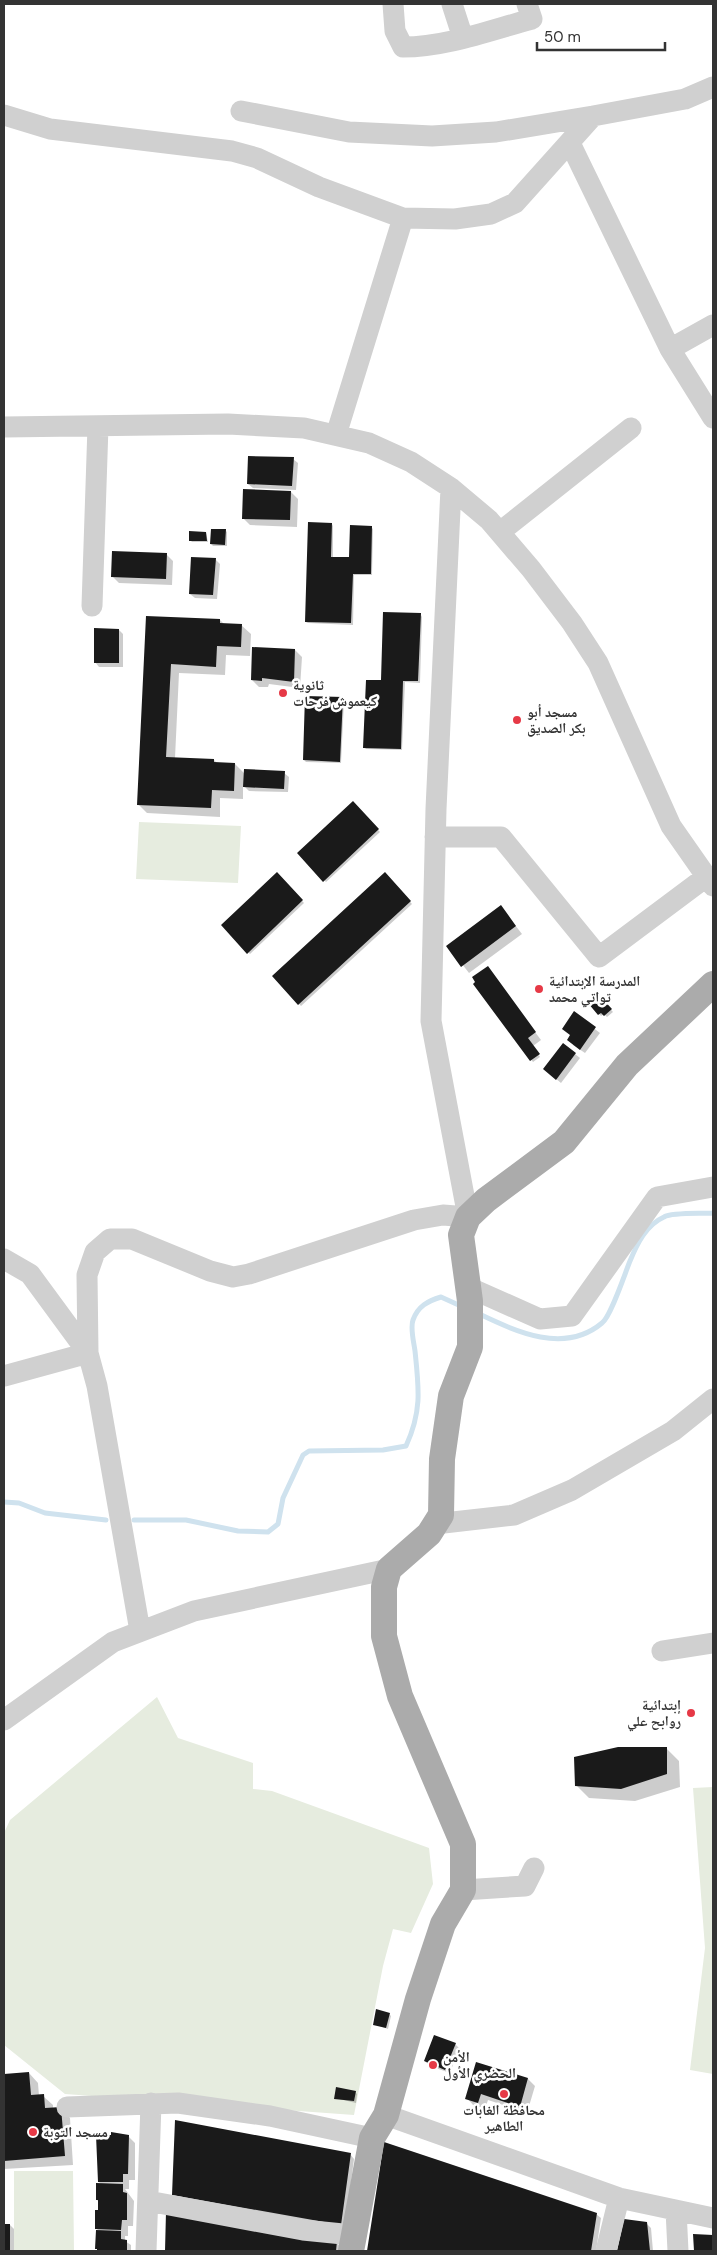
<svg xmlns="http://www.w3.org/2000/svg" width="717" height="2255" font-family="'DM Sans','Noto Naskh Arabic',sans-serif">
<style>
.green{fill:#e6ecdf}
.shadow{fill:#0003}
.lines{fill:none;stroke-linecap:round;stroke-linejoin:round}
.stream{stroke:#cfe2ee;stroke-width:5}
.building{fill:#1a1a1a}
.minor{stroke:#d0d0d0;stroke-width:21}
.major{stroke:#ababab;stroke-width:26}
.poi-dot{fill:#e63946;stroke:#fff;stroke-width:2}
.labels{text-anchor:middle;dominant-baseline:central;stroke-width:5;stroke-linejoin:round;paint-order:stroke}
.poi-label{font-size:14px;font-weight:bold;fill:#333;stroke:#fff;text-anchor:start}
</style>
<rect width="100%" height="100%" fill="#fff"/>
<path class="green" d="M139,822L241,826L238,883L136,879Z
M157,1697L178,1738L253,1763V1789L272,1791L429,1848L433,1884L411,1933L393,1929L383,1966L354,2115L65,2094L4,2045V1833L10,1820Z
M713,1787V2074L690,2070L705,1948L693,1788Z
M14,2171H73L74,2251H14Z"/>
<path class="shadow" d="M293,459L298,463L296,490L253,488L248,484Z
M291,492L298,499L297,527L250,525L243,518Z
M332,524L333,526V558H350L371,527L373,529L372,575H354L353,625L308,623L306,622Z
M225,530L227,532V546H213L211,544Z
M206,533L208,542H192L190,540Z
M166,554L173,561L172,585L119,583L112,576Z
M215,559L220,564L217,599L195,598L190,594Z
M421,615L422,617L420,683L405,682L402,750L366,749L364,747L382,682Z
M147,617L220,620L224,624L241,625L251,634L250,656L226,655L225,675L179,673L175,758L214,760L217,763L235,764L245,774L284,773L289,777L288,792L249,791L243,785V799L220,798V817L147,813L138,804Z
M119,630L123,634V667H99L95,662Z
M295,650L302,657L300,688L269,684L268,687H259L252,680Z
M342,699L344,701L341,763L306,762L304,760Z
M353,803L380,832L326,882L298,853Z
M277,874L304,903L250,954L223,925Z
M385,874L412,904L301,1006L274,976Z
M501,907L522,934L469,973L448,946Z
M487,968L541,1040L533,1046L540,1057L533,1062L520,1046Z
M598,995L613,1012L607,1017L604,1014L601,1016L590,1003Z
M574,1013L600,1033L585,1053L573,1045L571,1036Z
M575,1054L580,1058L561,1083L549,1073Z
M666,1748L679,1761L680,1787L635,1801L589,1798L576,1785Z
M389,2014L391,2016L388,2029L374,2024Z
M455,2044L459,2048L450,2073L430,2066L425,2061Z
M477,2064L528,2079L535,2086L527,2113L488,2100L485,2109L473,2105L467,2098Z
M29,2073L38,2083L39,2096H43L53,2105V2109L61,2108L70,2118L73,2165L4,2169V2075Z
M355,2092L357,2094L356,2103L335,2098Z
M128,2136L135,2143V2180H129V2189H125L134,2201L133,2226H128V2236H125V2241L131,2245V2251H99V2231L96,2228L99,2202L97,2200L102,2185L99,2182Z
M385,2144L596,2214L601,2218L596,2251H368Z
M350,2154L354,2159L345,2229L178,2199Z
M4,2177H5V2202H4Z
M167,2214L336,2242L341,2247L340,2251H166Z
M625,2220L646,2223L651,2228L653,2251H618Z
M4,2225H10L14,2229V2251H4Z"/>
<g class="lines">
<path class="stream" d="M477,1313C515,1331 564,1355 602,1323C611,1316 625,1273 630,1261C637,1244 646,1225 664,1217C673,1212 702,1214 713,1213
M4,1502L19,1503L45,1513L106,1520
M134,1520H186L238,1531L268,1532L278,1524L283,1498L303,1455L309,1451L383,1450L406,1446C422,1411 419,1389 415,1351C414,1343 410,1328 413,1320C418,1306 428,1301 441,1297L463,1307"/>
</g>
<path class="building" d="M248,456L294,457L292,486L247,484Z
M243,489L291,491L290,520L242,519Z
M308,522L332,523L331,557H349L350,525L372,526L371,574H353L351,623L305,622Z
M211,529H226L225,545L210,544Z
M189,531L206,532L207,541H189Z
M112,551L167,553L166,579L111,577Z
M191,557L216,558L213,595L189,594Z
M383,612L421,613L418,681H403L401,749L363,748L366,680H381Z
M146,616L220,619V623L242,624L241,647L217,646L216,667L171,664L166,757L214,759V762L235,763L234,791L212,790L211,808L137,805Z
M94,628L119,629V663H94Z
M252,647L295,649L294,682L262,678V681L251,680Z
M305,696L343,697L340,762L303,760Z
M244,769L285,771L284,789L243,787Z
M353,801L379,829L323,882L297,853Z
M277,872L303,900L247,954L221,925Z
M385,872L411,901L298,1005L272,976Z
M501,905L516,926L461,967L446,946Z
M488,966L536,1032L528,1038L540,1054L530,1061L473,984L475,982L472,977Z
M598,994L612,1009L604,1016L601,1013L598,1015L588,1003Z
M574,1011L596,1027L580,1050L567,1040L570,1035L562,1029Z
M563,1043L576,1053L556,1080L543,1069Z
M618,1747H667V1774L621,1789L575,1786L574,1757Z
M376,2009L390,2013L386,2028L373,2025Z
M434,2035L456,2043L445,2070L424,2061Z
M476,2062L528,2078L520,2107L481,2094L478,2103L465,2099Z
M29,2072L31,2095L44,2094L45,2108L61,2107L65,2156L4,2161V2074Z
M336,2087L356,2091L354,2101L334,2099Z
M175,2120L351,2153L341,2225L172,2195Z
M111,2132L129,2135L128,2174H123V2182H98L96,2135H111Z
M384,2142L597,2213L591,2251H367Z
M96,2183L123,2184V2192L127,2193V2220H122L121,2230L95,2229V2210H98V2200H96Z
M166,2212L337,2241L336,2251H165Z
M624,2219L647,2222L650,2251H617Z
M4,2224H10V2251H4Z
M96,2230L121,2231V2239L127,2240V2251H97V2249H95Z
M693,2234L713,2235V2251H694Z"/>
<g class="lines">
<path class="minor" d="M393,4L395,31L403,47C446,47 491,30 532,19L527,4
M452,4L463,38
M241,111L349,132L432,136L496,132L593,116
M4,115L50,129L232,151L257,158L319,187L403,218
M570,143L670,349L713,418
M670,349L713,325
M4,427L228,424L304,428L369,443L411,462L451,488L489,520L531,569L572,623L598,663L671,826L713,886
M336,435L403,218L455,219L491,214L515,203L593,116L685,99L713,87
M500,532L631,428
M92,606L98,426
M435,837H501L599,957L706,877
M4,1259L30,1274L88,1353
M468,1287L540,1319L572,1316L657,1197L713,1187
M4,1376L88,1353
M435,1524L514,1515L572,1490L673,1431L713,1399
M140,1631L97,1386L88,1353L87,1275L95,1252L110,1239H132L210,1271L233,1277L249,1274L414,1220L443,1215L468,1217L431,1021L436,809L451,488
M662,1651L713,1643
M4,1720L113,1642L194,1611L389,1569
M463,1890L525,1886L534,1868
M67,2107L178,2103L270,2116L372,2138
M386,2115L619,2198L713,2218
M148,2201L303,2230L353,2235
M676,2210L678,2251
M146,2251L151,2103
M606,2251L619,2198"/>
<path class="major" d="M351,2251L372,2138L386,2115L418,1999L443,1924L463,1890V1844L400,1696L384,1636V1587L389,1569L429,1534L441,1515L442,1459L451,1396L470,1347V1301L461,1235L468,1217L486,1200L564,1142L627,1065L713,984"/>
</g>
<g class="poi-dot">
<circle cx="283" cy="693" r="5"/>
<circle cx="517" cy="720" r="5"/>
<circle cx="539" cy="989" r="5"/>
<circle cx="691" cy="1713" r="5"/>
<circle cx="433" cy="2065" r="5"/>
<circle cx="504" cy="2094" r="5"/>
<circle cx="33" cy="2132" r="5"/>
</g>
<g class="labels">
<g class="poi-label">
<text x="293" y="685">ثانوية<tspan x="293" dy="16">كيعموش فرحات</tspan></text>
<text x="527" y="712">مسجد أبو<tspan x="527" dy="16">بكر الصديق</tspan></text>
<text x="549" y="981">المدرسة الإبتدائية<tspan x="549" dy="16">تواتي محمد</tspan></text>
<text x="681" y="1705" text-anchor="end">إبتدائية<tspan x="681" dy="16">روابح علي</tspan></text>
<text x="443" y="2057">الأمن<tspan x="443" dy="16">الحضري الأول</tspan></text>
<text x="504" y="2110" text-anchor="middle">محافظة الغابات<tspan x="504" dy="16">الطاهير</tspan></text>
<text x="43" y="2132">مسجد التوبة</text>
</g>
</g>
<rect width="717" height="2255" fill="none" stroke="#333333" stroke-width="10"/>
<path d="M537 42v8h128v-8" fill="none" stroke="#333333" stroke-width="2.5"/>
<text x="544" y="42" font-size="15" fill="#333333" stroke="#ffffff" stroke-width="4" paint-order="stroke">50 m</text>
</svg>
